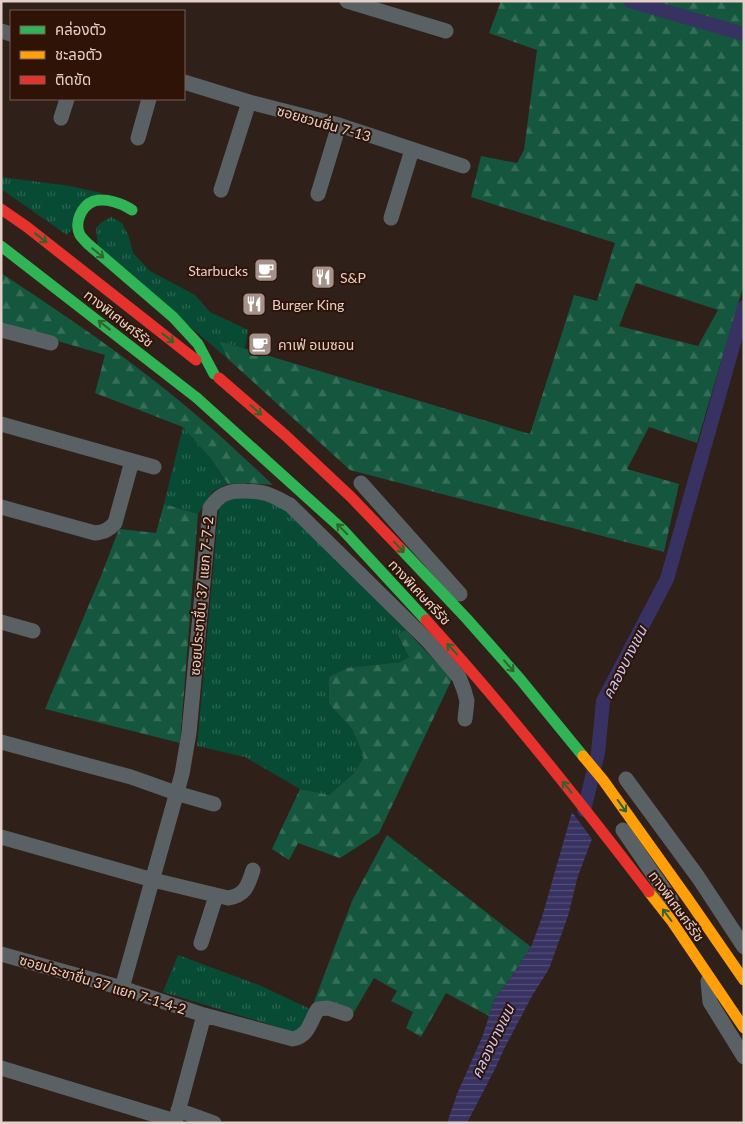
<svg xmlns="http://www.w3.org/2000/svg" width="745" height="1124" font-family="Lato,'Noto Sans Thai',sans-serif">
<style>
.grass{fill:url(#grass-tufts)}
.forest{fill:url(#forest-firs);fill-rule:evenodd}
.water{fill:url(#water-rules)}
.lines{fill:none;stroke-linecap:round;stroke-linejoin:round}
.canal{stroke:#373261;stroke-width:14}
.street{stroke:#5a6164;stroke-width:15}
.fast{stroke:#30b455;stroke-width:11}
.jam{stroke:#e5322d;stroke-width:11}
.fast-bridge{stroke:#30b455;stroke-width:11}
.slow-bridge{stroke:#ff9f0a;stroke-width:11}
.jam-bridge{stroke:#e5322d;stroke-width:11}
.oneway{stroke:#30642e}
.labels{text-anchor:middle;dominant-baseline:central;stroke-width:4;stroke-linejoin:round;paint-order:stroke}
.street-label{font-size:14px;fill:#e4d0c8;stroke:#2f1307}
.poi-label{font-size:14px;fill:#e4d0c8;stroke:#2f1307;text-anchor:start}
.water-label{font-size:15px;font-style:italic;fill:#c7c7fa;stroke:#2f1307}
</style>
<defs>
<pattern id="grass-tufts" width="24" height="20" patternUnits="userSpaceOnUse" patternTransform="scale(1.25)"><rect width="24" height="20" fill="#084b35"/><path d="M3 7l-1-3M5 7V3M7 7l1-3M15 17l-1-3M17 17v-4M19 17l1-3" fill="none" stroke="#2c6451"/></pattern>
<pattern id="forest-firs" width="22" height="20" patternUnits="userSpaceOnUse" patternTransform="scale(1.25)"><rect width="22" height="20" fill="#14573e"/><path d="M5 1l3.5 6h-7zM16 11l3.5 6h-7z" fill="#366e58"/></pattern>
<pattern id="water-rules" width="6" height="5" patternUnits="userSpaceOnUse" patternTransform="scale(1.25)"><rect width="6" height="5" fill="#373261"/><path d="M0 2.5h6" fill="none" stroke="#544f76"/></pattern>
</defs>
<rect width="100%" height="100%" fill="#30201a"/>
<path class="grass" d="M1,177L70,186L101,193L67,235L1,189Z
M111,217L122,223L129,237L133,253L150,271L195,295L210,312L248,330L245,349L220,341L229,360L98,247L96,228L102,222Z
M183,427L211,459L228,484L213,491L198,514L164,504Z
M234,498H259L286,509L406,630L397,635L409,657L400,662L347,668L329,704L352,729L364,757L354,773L329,795L300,789L245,757L197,746L219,506Z
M178,955L259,985L310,1009L297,1033L163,992Z"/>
<path class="forest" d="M501,1H744V284L697,443L649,427L627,469L679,484L664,552L350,470L229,360L219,341L530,434L574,295L597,301L615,243L471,197L481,156L517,163L524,150L537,50L489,33ZM636,283L718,310L698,346L619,326Z
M1,273C52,307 104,341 152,379C194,411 234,448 273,485L247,483L228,484L211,459L183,427L95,393L105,355L1,324Z
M164,504L198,514L180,743L45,709L101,576L119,529L156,533Z
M406,630L452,679L379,833L340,858L298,843L289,860L272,849L300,789L329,795L354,773L364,757L352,729L329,704V677L347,668L400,662L409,657L397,634Z
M387,835L531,947L509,980L494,1000L489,1016L446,993L421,1037L406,1028L413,1012L391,1001L397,991L374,978L354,1012L314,1002L352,901Z"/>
<path class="water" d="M572,812L592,839L578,876L568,916L549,969L532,996L504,1049L496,1067L467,1123H447L457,1094L483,1035L494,1000L509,980L531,947L542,917Z"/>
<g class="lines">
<path class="canal" d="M630,1L744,34
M584,810L598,753L603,701L667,579L744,307"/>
<path class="street" d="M347,1L446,31
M1,31L11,34
M184,82L249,102L339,125L463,166
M61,118L67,99
M138,138L149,99
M221,190L249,102
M318,194L339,125
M391,218L412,150
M1,330L51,343
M1,424L154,467
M361,483L460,594
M1,507L95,533C104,532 109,530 115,523L132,461
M1,622L33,631
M1,742L131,777L176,793L214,804
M626,779L698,877L744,947
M623,830L671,900
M1,837L153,880L228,898C246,895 248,885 253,870
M201,943L216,896
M1,954L122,988L204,1015L293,1039C309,1036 310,1021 318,1009L328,1008L346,1014
M708,981L710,1002L744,1057
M122,988L182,774L189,733L210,508C214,502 220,495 228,493C236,490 256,491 264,493C273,495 282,501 290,505L429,642L459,677L464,690L467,701L465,719
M1,1068L175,1121
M178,1110L214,1123
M175,1123L204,1015"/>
<path class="fast" d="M132,210C122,203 106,198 94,201C81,206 74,223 80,235C82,238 85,241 88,244L173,317L198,344L214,374
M1,246L197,398"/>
<path class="jam" d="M1,209L27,227L196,360"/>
<path class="fast-bridge" d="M197,398L342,529L426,620
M400,548L467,619L520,679L583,756"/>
<path class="slow-bridge" d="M583,756L603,780L688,899L744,980
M649,892L671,920L744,1028"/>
<path class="jam-bridge" d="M219,378L285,435L351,497L400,548
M426,620C505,707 578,799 649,892"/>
</g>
<defs><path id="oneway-shaft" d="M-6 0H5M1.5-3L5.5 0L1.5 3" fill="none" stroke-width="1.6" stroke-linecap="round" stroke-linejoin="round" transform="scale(1.25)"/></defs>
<g class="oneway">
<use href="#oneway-shaft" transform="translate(41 238) rotate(38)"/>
<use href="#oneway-shaft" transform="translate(98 253) rotate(40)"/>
<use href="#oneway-shaft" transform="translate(104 325) rotate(-142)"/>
<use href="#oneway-shaft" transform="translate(168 338) rotate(38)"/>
<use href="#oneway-shaft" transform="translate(256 410) rotate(41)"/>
<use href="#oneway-shaft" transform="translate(342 529) rotate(-135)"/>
<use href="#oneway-shaft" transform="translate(399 547) rotate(46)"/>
<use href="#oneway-shaft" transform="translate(452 649) rotate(-133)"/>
<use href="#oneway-shaft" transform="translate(509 666) rotate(49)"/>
<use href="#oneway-shaft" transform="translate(567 787) rotate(-129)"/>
<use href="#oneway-shaft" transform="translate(622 806) rotate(54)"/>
<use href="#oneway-shaft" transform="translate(667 915) rotate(-127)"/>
</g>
<defs>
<g id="cafe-square" transform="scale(1.25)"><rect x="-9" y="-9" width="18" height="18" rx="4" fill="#a5928b" stroke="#2f1307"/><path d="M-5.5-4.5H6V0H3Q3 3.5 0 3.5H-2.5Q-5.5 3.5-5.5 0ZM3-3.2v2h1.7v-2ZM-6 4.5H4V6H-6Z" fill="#fff"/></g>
<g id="restaurant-square" transform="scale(1.25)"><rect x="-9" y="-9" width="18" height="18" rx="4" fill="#a5928b" stroke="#2f1307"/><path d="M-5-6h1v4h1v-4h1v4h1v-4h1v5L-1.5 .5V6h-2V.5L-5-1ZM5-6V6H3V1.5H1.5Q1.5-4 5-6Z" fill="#fff"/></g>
</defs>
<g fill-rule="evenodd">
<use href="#cafe-square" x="266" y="270"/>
<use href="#restaurant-square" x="323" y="277"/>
<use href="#restaurant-square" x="254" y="304"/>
<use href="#cafe-square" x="260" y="344"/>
</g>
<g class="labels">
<g class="street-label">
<text transform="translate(324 123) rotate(16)">ซอยชวนชื่น 7-13</text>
<text transform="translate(119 318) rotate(38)">ทางพิเศษศรีรัช</text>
<text transform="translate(420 592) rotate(47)">ทางพิเศษศรีรัช</text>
<text transform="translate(201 596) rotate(-85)">ซอยประชาชื่น 37 แยก 7-7-2</text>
<text transform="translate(677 906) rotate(54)">ทางพิเศษศรีรัช</text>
<text transform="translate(103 984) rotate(17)">ซอยประชาชื่น 37 แยก 7-1-4-2</text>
</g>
<g class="poi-label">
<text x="248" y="270" text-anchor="end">Starbucks</text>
<text x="340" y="277">S&amp;P</text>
<text x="272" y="304">Burger King</text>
<text x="278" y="344">คาเฟ่ อเมซอน</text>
</g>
<g class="water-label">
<text transform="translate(624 662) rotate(-63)">คลองบางเขน</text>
<text transform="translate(492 1041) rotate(-64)">คลองบางเขน</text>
</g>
</g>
<rect width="745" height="1124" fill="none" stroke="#e4d0c8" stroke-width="5"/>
<rect x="10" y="10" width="175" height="90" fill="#2f1307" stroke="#775f54"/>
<rect x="20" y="26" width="25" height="8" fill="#30b455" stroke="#775f54"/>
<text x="55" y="35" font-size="15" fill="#e4d0c8">คล่องตัว</text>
<rect x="20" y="51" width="25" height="8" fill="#ff9f0a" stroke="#775f54"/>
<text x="55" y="60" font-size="15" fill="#e4d0c8">ชะลอตัว</text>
<rect x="20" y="76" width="25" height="8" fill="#e5322d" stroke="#775f54"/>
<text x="55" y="85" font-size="15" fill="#e4d0c8">ติดขัด</text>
</svg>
